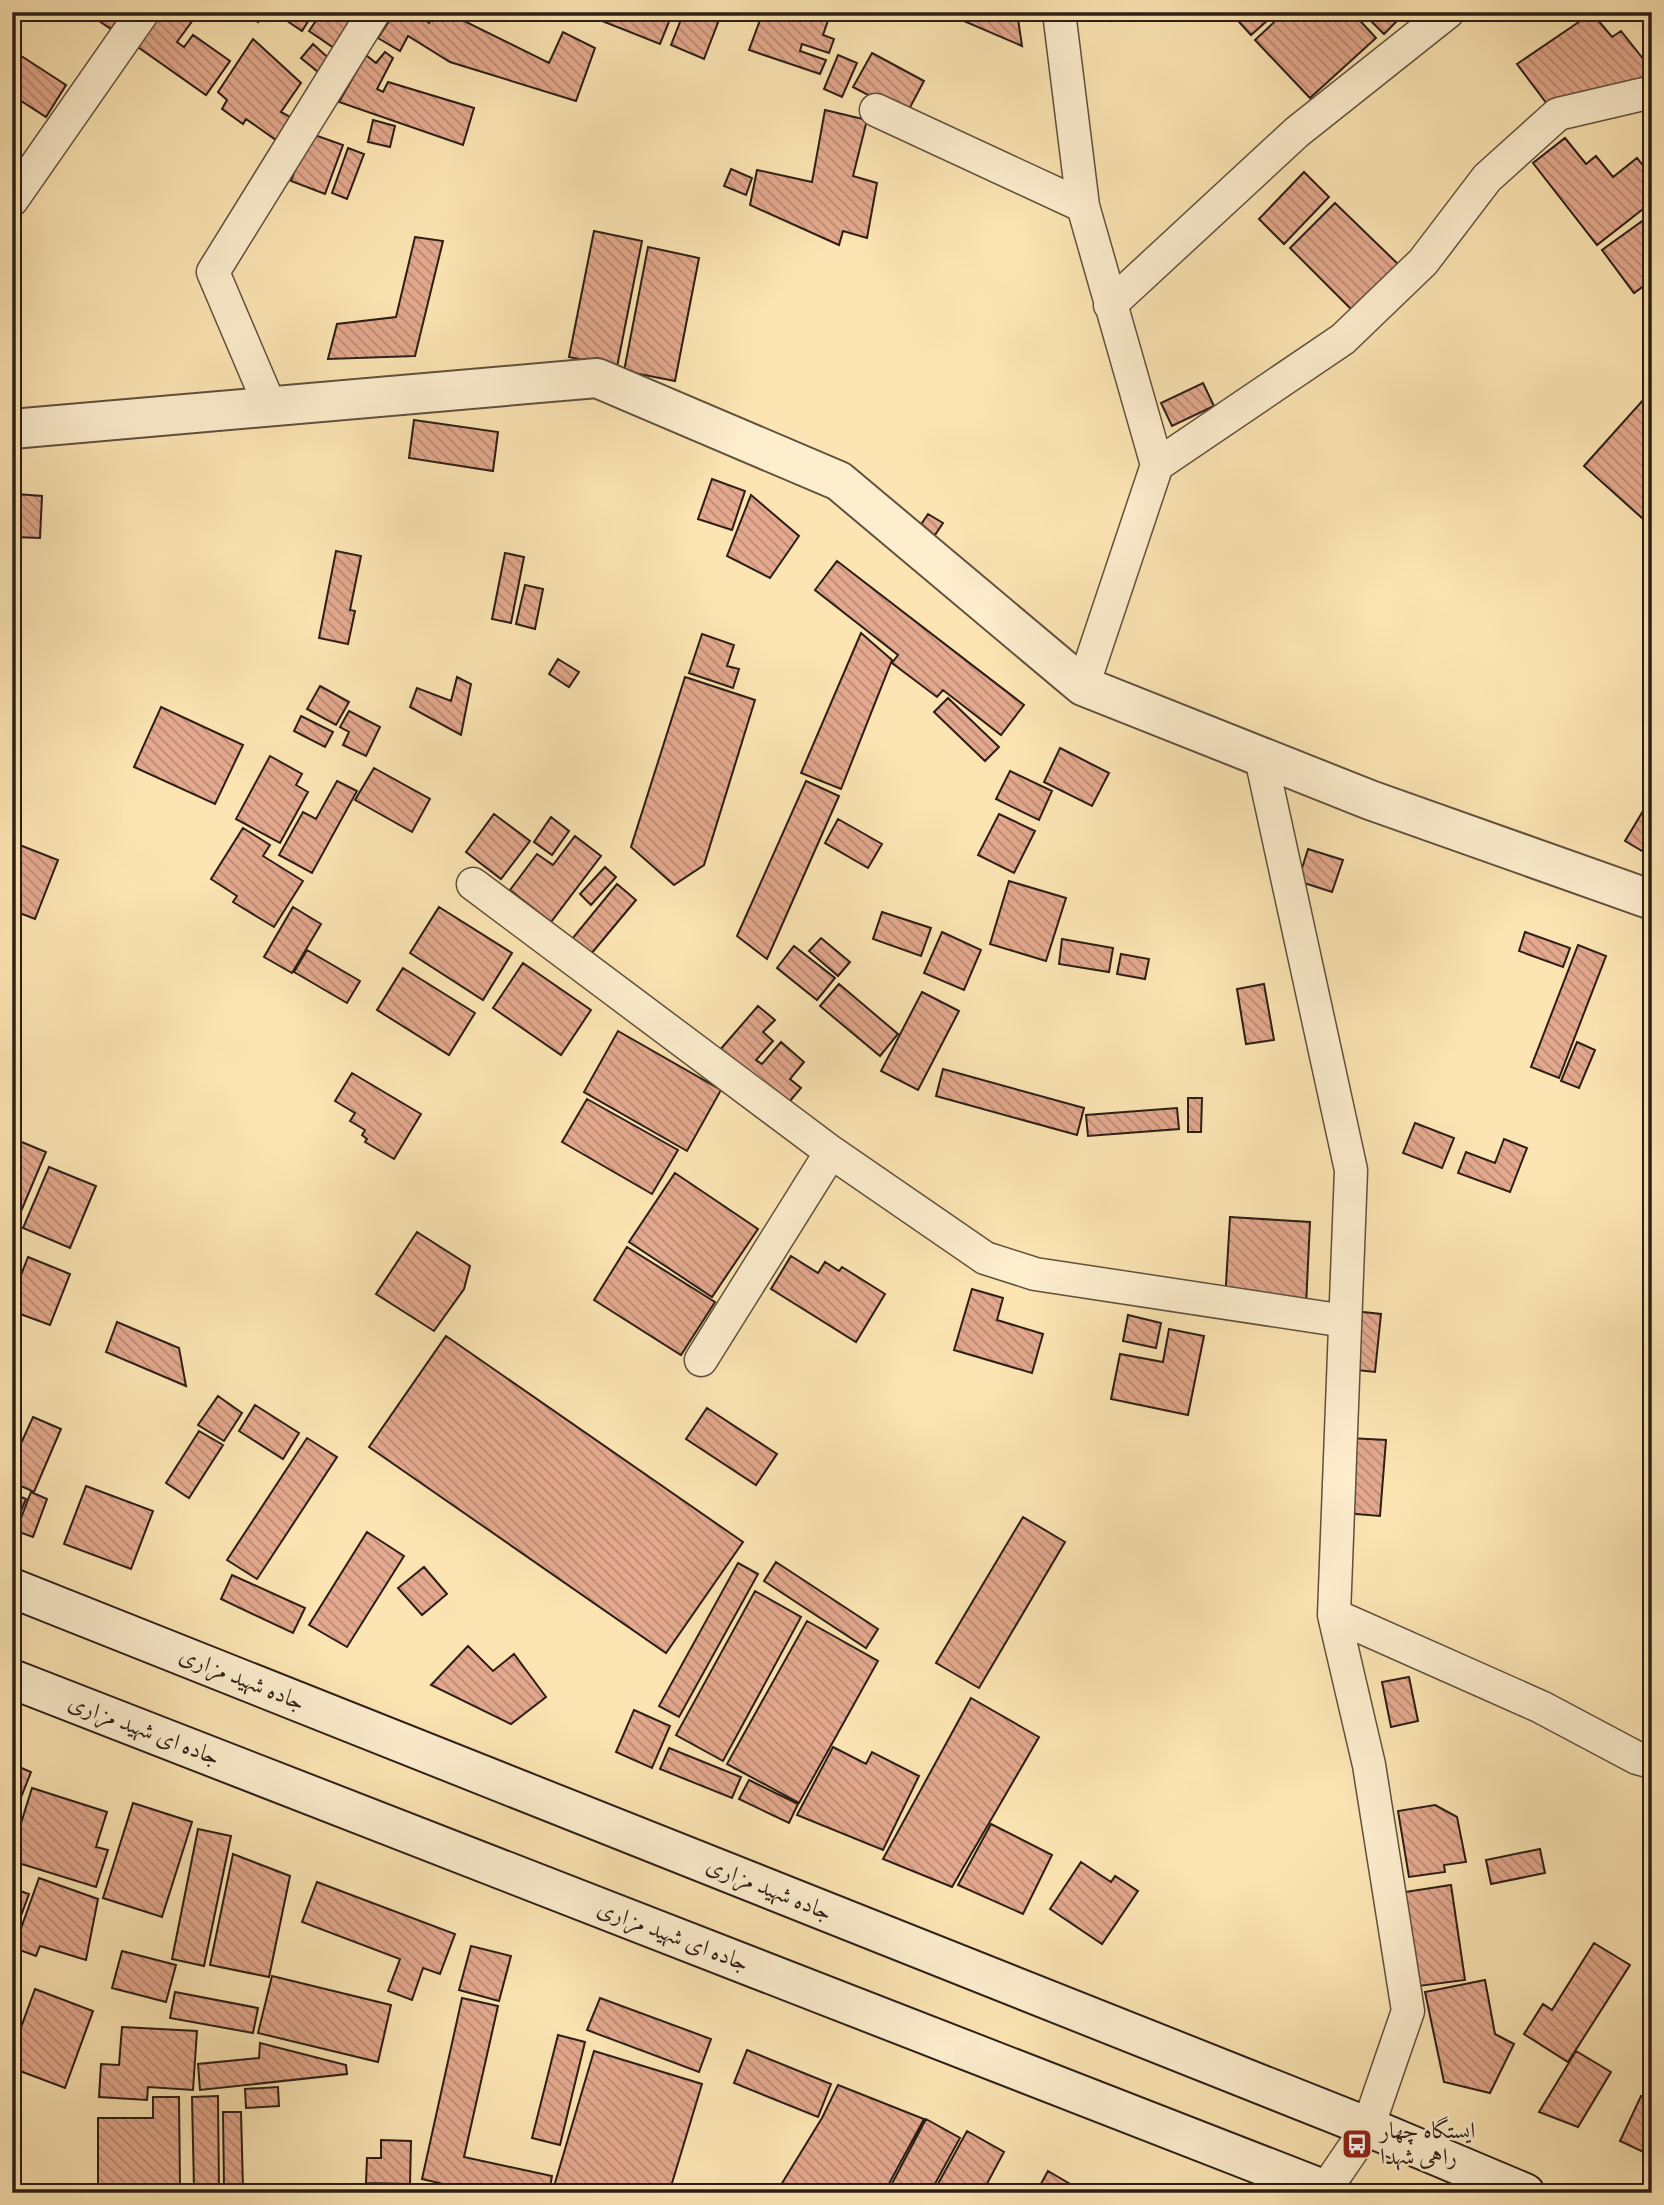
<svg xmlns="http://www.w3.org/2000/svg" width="1664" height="2205" font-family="'Libre Bodoni',Amiri,serif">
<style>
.building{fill:url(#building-back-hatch);stroke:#2c1e17;stroke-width:2}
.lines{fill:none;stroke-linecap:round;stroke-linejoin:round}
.minor-casing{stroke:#60503e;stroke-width:35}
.tertiary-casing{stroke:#60503e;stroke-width:42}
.secondary-casing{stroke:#2c1e17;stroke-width:42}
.minor{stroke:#fdeece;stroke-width:32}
.tertiary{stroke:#fdeece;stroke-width:38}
.secondary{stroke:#fdeece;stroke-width:38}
.labels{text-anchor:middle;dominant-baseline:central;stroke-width:5;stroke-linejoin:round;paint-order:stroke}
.street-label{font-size:23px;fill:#2c1e17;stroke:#fdeece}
.poi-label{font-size:23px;fill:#2c1e17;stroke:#fdeece;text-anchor:start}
</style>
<defs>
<pattern id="building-back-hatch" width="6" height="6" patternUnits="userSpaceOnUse" patternTransform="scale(1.75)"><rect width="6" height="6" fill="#e4a98e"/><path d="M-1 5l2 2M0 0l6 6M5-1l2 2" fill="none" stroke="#b98973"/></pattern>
</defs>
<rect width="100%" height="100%" fill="#fce5b3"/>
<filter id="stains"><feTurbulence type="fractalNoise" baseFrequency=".00286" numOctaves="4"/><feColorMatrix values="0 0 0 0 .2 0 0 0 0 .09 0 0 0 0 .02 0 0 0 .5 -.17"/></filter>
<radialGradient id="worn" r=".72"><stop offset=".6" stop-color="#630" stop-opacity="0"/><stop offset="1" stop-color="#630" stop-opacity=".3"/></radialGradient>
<path class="building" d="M86,12H123L111,29Z
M159,12H182L193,20L177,42L184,47L193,35L230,61L206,95L135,45Z
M244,12H265L258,22Z
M274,12H314L302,31Z
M322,12H350L356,16L334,48L309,31Z
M395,12H426L423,18L429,23L434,12H446L549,63L563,32L595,48L576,101L450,62L408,36L400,51L378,38Z
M606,12H673L660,44L602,21Z
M684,12H722L704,59L671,45Z
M763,12H831L823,35L834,39L829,53L802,44L800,51L826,60L820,74L749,50Z
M943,12H1017L1022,46Z
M1108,12H1132L1112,21Z
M1230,12H1277L1251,35Z
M1285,12H1352L1376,38L1310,98L1255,40Z
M1362,12H1406L1384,34Z
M1592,13L1612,37L1621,31L1652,70V79L1547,104L1517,64Z
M253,39L301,83L281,112L292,118L276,140L246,119L243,124L222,109L227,100L218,92Z
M313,44L334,63L323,76L301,58Z
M12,50L66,85L46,117L12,95Z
M385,52L393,58L377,89L383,92L388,82L474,108L463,145L339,102L366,55L376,63Z
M872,53L924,81L906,115L853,87Z
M838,55L857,63L842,97L824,89Z
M825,110L867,120L853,176L877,183L867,238L843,231L839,245L750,205L757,170L812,182Z
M373,120L395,126L390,147L368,142Z
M309,133L343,145L325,194L291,181Z
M1565,138L1586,164L1596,156L1613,177L1637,158L1652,177V202L1597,245L1533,163Z
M348,148L364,154L347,199L332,193Z
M731,169L752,178L746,195L724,186Z
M1304,172L1329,197L1284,244L1259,219Z
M1335,203L1400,266L1354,312L1290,248Z
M1652,214V280L1634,293L1602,250Z
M594,231L642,241L617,367L569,357Z
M415,237L443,241L415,356L328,359L337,324L396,317Z
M648,247L699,258L675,381L624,371Z
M1203,383L1214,406L1172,426L1161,403Z
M1652,390V527L1584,466Z
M414,420L498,432L493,471L409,458Z
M712,479L745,491L732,530L698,519Z
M16,494L42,496L40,538L14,537Z
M751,495L799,536L770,578L727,556Z
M928,514L943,523L935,535L920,526Z
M336,551L361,556L350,610L355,611L348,644L319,638Z
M505,553L524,557L511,623L492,619Z
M837,561L1024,705L1001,735L943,690L937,697L892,663L898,655L815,590Z
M525,585L543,589L535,629L516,624Z
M861,633L892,660L841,789L801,773Z
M702,634L734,645L727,666L739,669L733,688L689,673Z
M558,659L579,672L569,687L549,674Z
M457,677L471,684L461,735L410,707L417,688L451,701Z
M685,677L755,700L704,865L674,885L631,847Z
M320,686L349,702L336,725L307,709Z
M948,698L999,747L985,761L934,712Z
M161,707L243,745L215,804L134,767Z
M349,711L380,727L366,756L343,745L349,732L340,727Z
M301,716L333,732L325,747L294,731Z
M1060,748L1109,773L1092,806L1044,782Z
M270,756L302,774L296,785L308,792L280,843L236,819Z
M374,768L430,799L412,832L355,800Z
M1010,771L1052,791L1039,820L996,799Z
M337,781L357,791L312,873L279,855L303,812L316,819Z
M806,781L839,796L767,959L737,936Z
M1652,796V835L1642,851L1625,841Z
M494,814L530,841L501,879L466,852Z
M999,814L1035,831L1014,873L978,855Z
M551,817L569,831L552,855L534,842Z
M838,819L882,844L868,868L825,843Z
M243,828L270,845L263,856L303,881L274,927L233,902L237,896L211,879Z
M575,836L601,856L551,922L510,890L537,854L553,865Z
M12,842L58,860L35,919L12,910Z
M1308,849L1343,860L1332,892L1298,881Z
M605,867L616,877L591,905L580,894Z
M1009,881L1066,898L1046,961L990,944Z
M617,884L636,900L591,954L572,939Z
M293,907L321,924L292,973L264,957Z
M439,907L512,953L483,1000L410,953Z
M882,912L931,928L921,956L873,939Z
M942,932L981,950L964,990L924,973Z
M1525,932L1570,948L1563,967L1519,951Z
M821,938L850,962L838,976L809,951Z
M1062,939L1113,948L1109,972L1059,964Z
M1578,945L1606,956L1559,1078L1531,1067Z
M794,946L835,978L817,1000L777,968Z
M307,950L360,981L347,1003L294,972Z
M1121,954L1149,959L1145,979L1117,974Z
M523,963L591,1010L561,1055L493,1008Z
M403,968L475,1013L449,1055L377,1010Z
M839,984L898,1034L880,1056L820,1006Z
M1264,984L1274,1040L1246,1044L1237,989Z
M922,992L959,1011L918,1090L881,1071Z
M758,1006L775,1020L763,1032L773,1041L756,1060L762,1064L781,1042L804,1062L790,1079L801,1088L785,1107L719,1051Z
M618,1031L721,1090L687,1151L584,1092Z
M1577,1042L1595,1050L1579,1088L1561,1081Z
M943,1069L1084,1108L1077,1135L936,1096Z
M352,1073L421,1114L394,1159L365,1142L367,1139L362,1135L365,1130L350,1121L355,1113L335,1101Z
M1188,1098H1202L1201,1132H1188Z
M587,1099L678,1150L652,1194L562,1142Z
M1177,1108L1179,1129L1088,1136L1086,1115Z
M1415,1123L1454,1138L1442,1168L1403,1153Z
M12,1138L46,1152L17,1221L12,1219Z
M1504,1139L1527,1148L1510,1192L1458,1173L1466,1152L1495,1163Z
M49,1167L96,1186L70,1248L23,1228Z
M675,1173L758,1229L712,1297L629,1242Z
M1230,1217L1310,1222L1306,1306L1225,1301Z
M417,1232L470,1266L464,1289L434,1331L376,1294Z
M627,1247L715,1302L681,1355L594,1300Z
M791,1256L818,1273L825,1262L839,1271L842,1267L885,1294L856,1342L771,1289Z
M28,1257L70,1274L50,1325L12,1311V1298Z
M972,1289L1003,1298L997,1320L1043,1334L1032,1373L954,1350Z
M1354,1311L1381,1314L1375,1372L1348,1369Z
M1128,1315L1161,1323L1156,1348L1123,1341Z
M117,1322L179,1348L186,1386L106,1352Z
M1169,1329L1204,1336L1188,1415L1111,1399L1120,1354L1163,1362Z
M446,1336L743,1542L666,1653L369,1447Z
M218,1396L242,1413L224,1441L198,1425Z
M255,1405L299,1433L283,1459L239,1431Z
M707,1408L777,1454L756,1485L686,1439Z
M33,1417L61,1429L34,1492L12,1482V1463Z
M199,1431L223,1445L189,1498L166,1483Z
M307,1438L337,1457L257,1579L227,1560Z
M1349,1438L1386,1440L1380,1516L1344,1513Z
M86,1486L153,1511L131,1569L64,1544Z
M31,1492L47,1499L33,1537L16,1531Z
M12,1493L26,1499L13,1530H12Z
M1023,1517L1065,1542L979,1688L936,1663Z
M367,1532L404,1556L347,1647L309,1625Z
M776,1562L878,1629L866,1648L764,1581Z
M738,1563L758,1574L679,1717L659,1706Z
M424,1567L447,1594L422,1615L398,1588Z
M232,1575L305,1608L293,1633L221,1599Z
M755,1591L801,1617L723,1761L676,1735Z
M807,1621L878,1661L799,1803L727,1764Z
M468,1646L493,1671L514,1654L546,1697L511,1724L431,1685Z
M1409,1677L1418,1721L1391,1727L1382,1682Z
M971,1698L1039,1737L952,1887L883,1859Z
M634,1710L670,1726L652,1768L616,1752Z
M833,1747L866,1764L872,1752L919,1776L883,1850L797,1815Z
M669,1748L741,1777L732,1798L660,1769Z
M12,1764L31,1772L16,1810L12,1809Z
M749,1780L798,1804L789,1823L739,1799Z
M32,1788L107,1812L96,1847L108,1850L96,1887L12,1861V1852Z
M133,1803L192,1822L162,1917L103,1898Z
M1435,1805L1457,1817L1466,1862L1444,1865L1445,1872L1409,1877L1398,1811Z
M991,1824L1052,1855L1023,1914L958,1885Z
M198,1829L231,1836L204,1966L172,1959Z
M1540,1849L1545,1873L1491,1884L1486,1860Z
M233,1854L290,1876L269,1977L210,1965Z
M1081,1862L1111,1882L1115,1876L1138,1891L1102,1944L1050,1909Z
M39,1878L98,1899L86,1960L40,1946L36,1956L14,1948Z
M317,1882L455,1934L440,1974L423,1968L412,2000L388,1991L400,1959L302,1922Z
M1451,1885L1465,1980L1419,1986L1405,1892Z
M12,1888L29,1894L12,1940Z
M1594,1943L1630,1965L1568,2062L1524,2034L1543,2004L1552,2010Z
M471,1946L511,1956L499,2001L459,1990Z
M122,1951L176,1965L166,2002L112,1988Z
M272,1976L391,2005L378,2062L258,2033Z
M1485,1980L1495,2034L1514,2044L1490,2093L1444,2082L1425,1992Z
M35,1989L93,2011L65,2088L12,2068V2052Z
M175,1992L258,2008L253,2033L170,2018Z
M462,1998L498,2006L464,2157L552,2176L549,2193H481L422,2179Z
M600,1998L711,2039L699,2072L587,2030Z
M122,2027L197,2031L193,2090L148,2087L147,2100L99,2097L101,2064L119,2065Z
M558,2035L585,2042L560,2145L532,2138Z
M260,2043L346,2065L347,2074L200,2090L198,2064L259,2058Z
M747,2050L831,2084L818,2117L734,2083Z
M594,2051L702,2084L669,2193H552Z
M1576,2051L1611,2072L1578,2127L1539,2112Z
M838,2085L924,2119L884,2193H776L822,2118Z
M278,2087L279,2106L246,2108L245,2089Z
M218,2096L219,2188L194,2189L192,2097Z
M1641,2096L1652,2101V2156L1620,2141Z
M153,2097H179L180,2186L98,2185V2118H153Z
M223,2112H241L243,2189H224Z
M926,2119L960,2138L930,2193H887Z
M967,2131L1004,2152L982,2193H933Z
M381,2140L411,2141L410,2184L366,2183L367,2158H381Z
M1048,2171L1082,2191L1081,2193H1036Z
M283,2185L285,2193H249Z"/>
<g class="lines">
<g class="minor-casing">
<path id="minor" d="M1059,12L1083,206L1157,465L1083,686
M876,110L1083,206
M12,200L143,12
M1110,305L1297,132L1448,12
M270,406L213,272L374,12
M1157,465L1343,339L1423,262L1487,178L1558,114L1652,92
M1261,758L1351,1170L1334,1615L1369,1765L1408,2011L1368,2127L1323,2193
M473,884L831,1152L985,1258L1035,1274L1345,1321
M701,1360L831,1152
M1334,1615L1541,1707L1637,1758L1652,1762"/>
</g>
<g class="tertiary-casing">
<path id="tertiary" d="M12,429L597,378L839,481L1083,686L1370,800L1652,900"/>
</g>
<g class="secondary-casing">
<path id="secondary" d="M12,1588L1368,2127L1525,2193
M12,1679L1333,2193"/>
</g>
<use href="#minor" class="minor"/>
<use href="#tertiary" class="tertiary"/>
<use href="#secondary" class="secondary"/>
</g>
<defs>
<g id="bus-square" transform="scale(1.575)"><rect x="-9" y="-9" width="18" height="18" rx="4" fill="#8f2418" stroke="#fdeece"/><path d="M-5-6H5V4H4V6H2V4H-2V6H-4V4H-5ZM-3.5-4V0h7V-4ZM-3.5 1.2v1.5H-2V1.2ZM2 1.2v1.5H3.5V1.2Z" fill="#fff"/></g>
</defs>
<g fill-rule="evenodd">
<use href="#bus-square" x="1357" y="2144"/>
</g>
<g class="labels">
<g class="street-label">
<text transform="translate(242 1679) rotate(22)">جاده شهید مزاری</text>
<text transform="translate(144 1730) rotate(21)">جاده ای شهید مزاری</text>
<text transform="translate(769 1889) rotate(22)">جاده شهید مزاری</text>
<text transform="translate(673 1936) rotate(21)">جاده ای شهید مزاری</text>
</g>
<g class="poi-label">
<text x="1380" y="2131">ایستگاه چهار<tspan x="1380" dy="26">راهی شهدا</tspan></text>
</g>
</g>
<rect width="1664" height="2205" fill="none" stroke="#fce5b3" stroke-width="42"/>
<rect x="14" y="14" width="1636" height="2177" fill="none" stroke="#2c1e17" stroke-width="3.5"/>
<rect x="21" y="21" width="1622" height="2163" fill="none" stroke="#2c1e17" stroke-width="2"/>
<rect width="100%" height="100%" filter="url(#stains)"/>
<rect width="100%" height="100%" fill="url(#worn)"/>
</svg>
